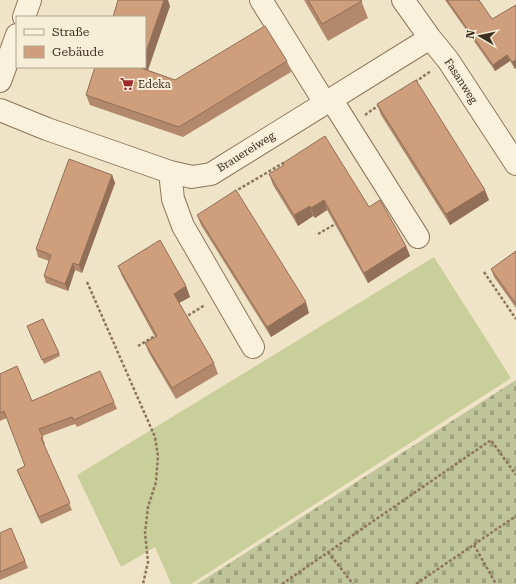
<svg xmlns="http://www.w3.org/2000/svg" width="516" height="584" font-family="'Roboto Serif',serif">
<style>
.grass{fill:#c9cf9b}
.cemetery{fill:url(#cemetery-stones)}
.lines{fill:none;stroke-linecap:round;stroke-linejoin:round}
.minor-casing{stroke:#8d765c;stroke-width:24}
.path{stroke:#8d765c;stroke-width:2.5;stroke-dasharray:3 2;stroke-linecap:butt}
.minor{stroke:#faf1dc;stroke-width:22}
.wall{fill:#b2896c}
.shaded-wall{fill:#916f58}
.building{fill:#cf9f7d;stroke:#916f58}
.labels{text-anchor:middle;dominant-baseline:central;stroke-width:4;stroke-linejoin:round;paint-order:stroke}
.street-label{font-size:11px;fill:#3d2e20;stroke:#f7eed8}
.poi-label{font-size:11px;fill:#3d2e20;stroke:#f7eed8;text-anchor:start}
</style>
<defs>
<pattern id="cemetery-stones" width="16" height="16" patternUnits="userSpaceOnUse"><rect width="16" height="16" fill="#bfc49a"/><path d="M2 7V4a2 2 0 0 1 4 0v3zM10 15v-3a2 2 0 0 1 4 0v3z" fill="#9ca07d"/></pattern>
</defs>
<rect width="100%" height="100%" fill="#f0e4c8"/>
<path class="grass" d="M434,257L511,378L191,584H171L155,547L121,567L77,475Z"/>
<path class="cemetery" d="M516,380V584H197Z"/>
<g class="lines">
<g class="minor-casing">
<path id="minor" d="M261,0L325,103
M403,0L430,38L448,60L516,164
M24,17L30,0
M0,81L17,35
M331,99L418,237
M0,110L47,129L170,172L192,177L211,174L430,38
M170,172L173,199L183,226L253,347"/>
</g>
<path class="path" d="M415,82L431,71
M365,115L379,105
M234,192L285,162
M318,234L337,223
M484,272L516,319
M87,282L155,437L158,456L156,482L148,507L145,533L148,562L143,584
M184,318L205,305
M138,346L158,334
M474,545L496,584
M328,552L353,584
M282,584L491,440L516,475
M416,584L516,516"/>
<use href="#minor" class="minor"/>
</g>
<path class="wall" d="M304,0H361L368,18L328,41Z
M445,0H479L492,19L516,5V68L515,69L510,61L495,71Z
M170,6L147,70L175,80L287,61L291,72L183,137L90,105L86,95Z
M377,104L489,200L450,225L381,115Z
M283,163L369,207L406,246L410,256L368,283L327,210L315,218L313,216L298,226L273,185L269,174L284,166Z
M112,175L115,183L82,273L75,270L68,291L46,283L44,276L49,261L38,257L36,249Z
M197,215L309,313L271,337L201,225Z
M516,251V308L494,277L491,269Z
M118,266L186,286L190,297L179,303L214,363L218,374L176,399L149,353L145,343L155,337L122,276Z
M29,330L59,353L60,356L44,364Z
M0,374L32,401L114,402L117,409L77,427L75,424L42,436L45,444L44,445L72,510L41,524L17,470L25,466L7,418L0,421Z
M0,533L25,561L28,568L0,580Z"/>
<path class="shaded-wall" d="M164,0H168L170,6L145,79L141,68V67H145V55Z
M507,55L510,61L495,71L493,65Z
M516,60V68L515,69L512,62Z
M112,175L115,183L82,273L79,265Z
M485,190L489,200L450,225L446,214Z
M324,200L327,210L315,218L311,208Z
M310,206L313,216L298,226L294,215Z
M406,246L410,256L368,283L364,273Z
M73,263L75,270L68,291L65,284Z
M186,286L190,297L177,304L174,294Z
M306,302L309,313L271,337L267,327Z"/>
<path class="building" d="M118,0H164L145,55V17H113Z
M308,0H361L362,1L322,24Z
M447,0H479L492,19L516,5V60L512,62L507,55L493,65Z
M265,26L287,61L179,127L86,95L95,67H141V68L175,80Z
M416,80L485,190L446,214L377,104Z
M325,136L369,207L380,200L406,246L364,273L324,200L311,208L310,206L294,215L269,174L284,165L283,163Z
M69,159L112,175L79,265L73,263L65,284L44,276L51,255L36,249Z
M236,190L306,302L267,327L197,215Z
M160,240L186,286L174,294L214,363L172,388L145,343L157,336L118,266Z
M516,251V304L491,269Z
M43,319L59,353L42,360L27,326Z
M17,366L32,401L100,371L114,402L74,420L72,417L39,429L43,437L41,438L70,503L39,517L17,470L25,466L4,411L0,413V374Z
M11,528L25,561L0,572V533Z"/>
<defs>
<g id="supermarket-bare" transform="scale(1.08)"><path d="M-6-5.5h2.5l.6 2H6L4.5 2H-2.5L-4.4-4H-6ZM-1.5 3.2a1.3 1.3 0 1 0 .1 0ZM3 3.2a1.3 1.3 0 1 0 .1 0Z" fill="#9e2a2b" stroke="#f7eed8" stroke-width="2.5" paint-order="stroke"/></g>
</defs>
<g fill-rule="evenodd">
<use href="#supermarket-bare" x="127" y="84"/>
</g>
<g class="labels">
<g class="street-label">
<text transform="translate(461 81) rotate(57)">Fasanweg</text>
<text transform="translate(246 152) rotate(-32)">Brauereiweg</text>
</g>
<g class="poi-label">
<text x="138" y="84">Edeka</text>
</g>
</g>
<rect x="16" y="16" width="130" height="52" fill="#f7eed8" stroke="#ada18e"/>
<rect x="24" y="29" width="20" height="6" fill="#faf1dc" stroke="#ada18e"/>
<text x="52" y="36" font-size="12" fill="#3d2e20">Straße</text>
<rect x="24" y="46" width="20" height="12" fill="#cf9f7d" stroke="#ada18e"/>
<text x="52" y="56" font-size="12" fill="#3d2e20">Gebäude</text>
<g transform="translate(480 36) rotate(279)" stroke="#f7eed8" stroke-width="3" paint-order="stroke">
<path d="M0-3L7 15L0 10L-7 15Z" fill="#3d2e20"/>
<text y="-6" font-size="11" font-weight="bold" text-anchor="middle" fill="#3d2e20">N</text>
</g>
</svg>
